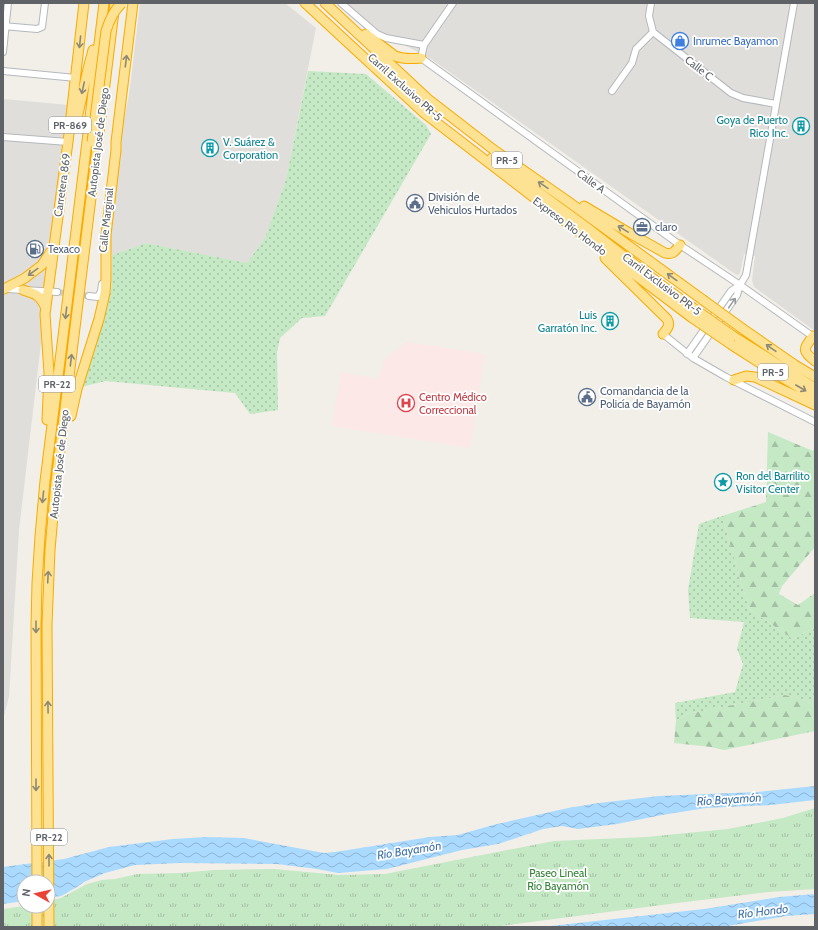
<svg xmlns="http://www.w3.org/2000/svg" width="818" height="930" font-family="Cabin,sans-serif">
<style>
.industrial{fill:#e0deda}
.medical{fill:#fce8e6}
.grass{fill:url(#grass-dots)}
.forest{fill:url(#forest-firs)}
.park{fill:url(#park-tufts)}
.water{fill:url(#water-waves)}
.lines{fill:none;stroke-linecap:round;stroke-linejoin:round}
.minor-tunnel{stroke:#ccccc8;stroke-width:6;stroke-dasharray:6 3;stroke-linecap:butt}
.minor-casing{stroke:#b5b8bc;stroke-width:8}
.highway-casing{stroke:#f9ab00;stroke-width:11}
.minor{stroke:#fff;stroke-width:6}
.highway{stroke:#fde293;stroke-width:9}
.highway-bridge-casing{stroke:#f9ab00;stroke-width:11;stroke-linecap:butt}
.highway-bridge{stroke:#fde293;stroke-width:9}
.oneway{stroke:#8e8975}
.oneway2{stroke:#979a9d}
.labels{text-anchor:middle;dominant-baseline:central;stroke-width:3.5;stroke-linejoin:round;paint-order:stroke}
.shield{fill:#fff;stroke:#8f9295;stroke-width:1}
.shield-label{font-size:10px;font-weight:bold;fill:#5f6368}
.shop-label{font-size:11px;fill:#366cbe;stroke:#fff;text-anchor:start}
.street-label{font-size:11px;fill:#5f6368;stroke:#fff}
.culture-label{font-size:11px;fill:#0d838f;stroke:#fff;text-anchor:end}
.service-label{font-size:11px;fill:#4e5e75;stroke:#fff;text-anchor:start}
.health-label{font-size:11px;fill:#be3a42;stroke:#fff;text-anchor:start}
.park-label{font-size:11px;fill:#348238;stroke:#fff}
.water-label{font-size:12px;font-style:italic;fill:#4174aa;stroke:#fff}
</style>
<defs>
<pattern id="grass-dots" width="8" height="8" patternUnits="userSpaceOnUse"><rect width="8" height="8" fill="#c5e8c5"/><path d="M2 2h.1M6 6h.1" fill="none" stroke="#a3c0a4" stroke-width="1.8" stroke-linecap="round"/></pattern>
<pattern id="forest-firs" width="22" height="20" patternUnits="userSpaceOnUse"><rect width="22" height="20" fill="#c5e8c5"/><path d="M5 1l3.5 6h-7zM16 11l3.5 6h-7z" fill="#a3c0a4"/></pattern>
<pattern id="park-tufts" width="24" height="20" patternUnits="userSpaceOnUse"><rect width="24" height="20" fill="#c5e8c5"/><path d="M3 7l-1-3M5 7V3M7 7l1-3M15 17l-1-3M17 17v-4M19 17l1-3" fill="none" stroke="#a3c0a4"/></pattern>
<pattern id="water-waves" width="16" height="10" patternUnits="userSpaceOnUse"><rect width="16" height="10" fill="#aadaff"/><path d="M0 5q4-4 8 0t8 0" fill="none" stroke="#8eb4d2"/></pattern>
</defs>
<rect width="100%" height="100%" fill="#f1efe8"/>
<path class="industrial" d="M140,3H285L316,28L286,179L265,238L247,263L146,243L112,255L110,240L123,124L128,100L131,79Z
M344,3H815V331L754,287L752,280L755,256L744,254L740,273L738,275L735,274L431,59L376,30Z
M3,99L69,105L19,530L9,697L3,719Z"/>
<path class="medical" d="M407,342L485,354L470,448L332,426L341,372L379,379L383,361Z"/>
<path class="grass" d="M308,71L366,74L426,125L431,134L325,316L302,318L280,338L277,352L278,410L250,414L235,393L106,381L81,387L111,291L112,255L146,243L247,263L265,238L286,179Z
M722,516L749,609L793,639L815,627V702L785,695L687,714L676,721L675,703L735,692L743,664L737,649L744,622L690,618L688,590L699,524Z"/>
<path class="forest" d="M768,432L813,451L815,445V547L782,586L779,594L798,605L815,593V627L793,639L749,609L722,516L766,502Z
M785,695L815,702V731L724,750L711,747L674,743L676,721L687,714Z"/>
<path class="park" d="M815,808V889L769,892L677,903L493,927H3V909L24,906H48V901L61,898L87,884L102,880L115,879L137,874L180,873L214,870L274,869L339,875L385,874L554,841L646,837L728,829L783,818Z"/>
<path class="water" d="M815,786V800L771,805L706,808L662,815L617,824L578,829L562,826L543,829L498,844L462,850L387,869L338,873L317,869L277,864L180,863L135,865L105,873L84,882L77,887L61,896L48,898V882H24V901L3,904V867L64,859L109,847L173,839L206,837L244,838L324,853L335,852L430,837L458,835L493,825L568,808L599,803L659,796L758,792Z
M815,894V914L786,916L722,927H542L704,909L779,897Z"/>
<g class="lines">
<path class="minor-tunnel" d="M57,292L89,296"/>
<g class="minor-casing">
<path id="minor" d="M341,3L377,34L386,38L424,45
M453,3L424,45L421,58L680,245L740,285L815,338
M651,3L649,16L653,32L731,93L743,98L776,104
M3,26L37,29L42,27L45,3
M3,52L8,3
M3,71L76,78
M612,91L632,63L636,49L653,32
M3,137L68,142
M7,289L57,292
M89,296L98,297L101,291L102,284
M663,334L693,358L726,377L815,422
M687,354L731,291L740,285
M693,358L737,295L740,285L746,275L794,3"/>
</g>
<g class="highway-casing">
<path id="highway" d="M305,3L424,113L593,243L691,317
M325,3L428,99L494,150L566,200L703,300
M366,34L395,56C403,59 412,59 421,58
M76,123L88,69L93,50
M492,158L586,227L668,290L696,310
M584,206L631,234L665,253C673,255 675,251 680,245
M605,258L667,319C671,325 667,329 663,334
M4,289L25,278L42,265L52,250
M23,290C36,294 40,295 46,308
M743,329L795,365L815,377
M733,336L815,388
M813,336C804,349 801,350 815,361
M732,345L788,381L815,397
M734,380L746,376L755,377L815,405
M71,416L77,389L99,319L105,293L106,278V235L116,150V142L133,3
M47,420L49,373L45,314L68,142L84,3
M37,882L36,626L37,583L40,536L45,481L69,288L104,3
M37,906V927
M49,927L47,625L50,550L56,482L115,3"/>
</g>
<use href="#minor" class="minor"/>
<use href="#highway" class="highway"/>
<g class="highway-bridge-casing">
<path id="highway-bridge" d="M92,142L106,31C109,21 114,10 122,3
M703,300L743,329
M696,310L733,336
M691,317L732,345"/>
</g>
<use href="#highway-bridge" class="highway-bridge"/>
</g>
<defs><path id="oneway-shaft" d="M-6 0H5M1.5-3L5.5 0L1.5 3" fill="none" stroke-width="1.6" stroke-linecap="round" stroke-linejoin="round"/></defs>
<g class="oneway">
<use href="#oneway-shaft" transform="translate(80 42) rotate(96)"/>
<use href="#oneway-shaft" transform="translate(126 61) rotate(-83)"/>
<use href="#oneway-shaft" transform="translate(83 88) rotate(102)"/>
<use href="#oneway-shaft" transform="translate(543 185) rotate(-146)"/>
<use href="#oneway-shaft" transform="translate(623 229) rotate(-149)"/>
<use href="#oneway-shaft" transform="translate(33 272) rotate(144)"/>
<use href="#oneway-shaft" transform="translate(672 277) rotate(-144)"/>
<use href="#oneway-shaft" transform="translate(66 313) rotate(97)"/>
<use href="#oneway-shaft" transform="translate(771 348) rotate(-145)"/>
<use href="#oneway-shaft" transform="translate(71 360) rotate(-83)"/>
<use href="#oneway-shaft" transform="translate(801 388) rotate(30)"/>
<use href="#oneway-shaft" transform="translate(43 497) rotate(96)"/>
<use href="#oneway-shaft" transform="translate(48 577) rotate(-87)"/>
<use href="#oneway-shaft" transform="translate(36 627) rotate(90)"/>
<use href="#oneway-shaft" transform="translate(48 707) rotate(-91)"/>
<use href="#oneway-shaft" transform="translate(36 785) rotate(90)"/>
<use href="#oneway-shaft" transform="translate(49 860) rotate(-90)"/>
</g>
<use class="oneway2" href="#oneway-shaft" transform="translate(732 303) rotate(-55)"/>
<defs>
<g id="shop-ring" transform="scale(0.9)"><circle r="9.5" fill="#fff" stroke="#3f7fe0" stroke-width="1.5"/><path d="M-5-2.5h2.3a2.7 3.5 0 0 1 5.4 0H5L5.5 6h-11ZM-1.5-2.5h3a1.5 2.3 0 0 0-3 0Z" fill="#3f7fe0"/></g>
<g id="building-ring" transform="scale(0.9)"><circle r="9.5" fill="#fff" stroke="#0f9aa8" stroke-width="1.5"/><path d="M-4-6H4V6H1V3H-1V6H-4ZM-2.5-4.3h1.7v1.8h-1.7ZM.8-4.3h1.7v1.8H.8ZM-2.5-1h1.7V.8h-1.7ZM.8-1h1.7V.8H.8Z" fill="#0f9aa8"/></g>
<g id="civic-ring" transform="scale(0.9)"><circle r="9.5" fill="#fff" stroke="#5c6f8a" stroke-width="1.5"/><path d="M-.6-6.5H3V-4.5H.6V-3L4-1V1h2V6H-6V1h2V-1L-.6-3ZM-1.2 2.5V6h2.4V2.5Z" fill="#5c6f8a"/></g>
<g id="office-ring" transform="scale(0.9)"><circle r="9.5" fill="#fff" stroke="#5c6f8a" stroke-width="1.5"/><path d="M-6-3h4V-5.5h4V-3h4V5H-6ZM-1-4.5V-3h2v-1.5ZM-6 0V1H6V0Z" fill="#5c6f8a"/></g>
<g id="fuel-ring" transform="scale(0.9)"><circle r="9.5" fill="#fff" stroke="#5c6f8a" stroke-width="1.5"/><path d="M-5.5-6h7V0h2V4h1.3V-2.5L3-4.5l.8-.8L6-3V5H2.5V1h-1V6h-7ZM-4.2-4.7v3.2H.2V-4.7Z" fill="#5c6f8a"/></g>
<g id="hospital-ring" transform="scale(0.9)"><circle r="9.5" fill="#fff" stroke="#e0444e" stroke-width="1.5"/><path d="M-5-5h3v3.5h4V-5h3V5h-3V1.5h-4V5h-3Z" fill="#e0444e"/></g>
<g id="sight-ring" transform="scale(0.9)"><circle r="9.5" fill="#fff" stroke="#0f9aa8" stroke-width="1.5"/><path d="M0-6L1.8-2.2L6-1.7L2.9 1.2L3.7 5.4L0 3.3L-3.7 5.4L-2.9 1.2L-6-1.7L-1.8-2.2Z" fill="#0f9aa8"/></g>
</defs>
<g fill-rule="evenodd">
<use href="#shop-ring" x="680" y="41"/>
<use href="#building-ring" x="801" y="126"/>
<use href="#building-ring" x="210" y="148"/>
<use href="#civic-ring" x="415" y="203"/>
<use href="#office-ring" x="642" y="227"/>
<use href="#fuel-ring" x="35" y="249"/>
<use href="#building-ring" x="610" y="321"/>
<use href="#civic-ring" x="587" y="397"/>
<use href="#hospital-ring" x="406" y="403"/>
<use href="#sight-ring" x="723" y="482"/>
</g>
<g class="labels">
<g class="shield">
<rect x="49" y="117" width="42" height="16" rx="3"/>
<rect x="492" y="152" width="30" height="16" rx="3"/>
<rect x="758" y="364" width="30" height="16" rx="3"/>
<rect x="39" y="376" width="36" height="16" rx="3"/>
<rect x="31" y="829" width="36" height="16" rx="3"/>
</g>
<g class="shield-label">
<text x="70" y="125">PR-869</text>
<text x="507" y="160">PR-5</text>
<text x="773" y="372">PR-5</text>
<text x="57" y="384">PR-22</text>
<text x="49" y="837">PR-22</text>
</g>
<g class="shop-label">
<text x="693" y="41">Inrumec Bayamon</text>
</g>
<g class="street-label">
<text transform="translate(699 68) rotate(38)">Calle C</text>
<text transform="translate(405 87) rotate(42)">Carril Exclusivo PR-5</text>
<text transform="translate(98 142) rotate(-83)">Autopista José de Diego</text>
<text transform="translate(591 181) rotate(36)">Calle A</text>
<text transform="translate(62 185) rotate(-82)">Carretera 869</text>
<text transform="translate(106 220) rotate(-84)">Calle Marginal</text>
<text transform="translate(570 226) rotate(37)">Expreso Río Hondo</text>
<text transform="translate(662 284) rotate(37)">Carril Exclusivo PR-5</text>
<text transform="translate(59 464) rotate(-84)">Autopista José de Diego</text>
</g>
<g class="culture-label">
<text x="788" y="120">Goya de Puerto<tspan x="788" dy="13">Rico Inc.</tspan></text>
<text x="223" y="142" text-anchor="start">V. Suárez &amp;<tspan x="223" dy="13">Corporation</tspan></text>
<text x="597" y="315">Luis<tspan x="597" dy="13">Garratón Inc.</tspan></text>
<text x="736" y="476" text-anchor="start">Ron del Barrilito<tspan x="736" dy="13">Visitor Center</tspan></text>
</g>
<g class="service-label">
<text x="428" y="197">División de<tspan x="428" dy="13">Vehiculos Hurtados</tspan></text>
<text x="655" y="227">claro</text>
<text x="48" y="249">Texaco</text>
<text x="600" y="391">Comandancia de la<tspan x="600" dy="13">Policía de Bayamón</tspan></text>
</g>
<g class="health-label">
<text x="419" y="397">Centro Médico<tspan x="419" dy="13">Correccional</tspan></text>
</g>
<g class="park-label">
<text x="558" y="873">Paseo Lineal<tspan x="558" dy="13">Río Bayamón</tspan></text>
</g>
<g class="water-label">
<text transform="translate(729 799) rotate(-4)">Río Bayamón</text>
<text transform="translate(409 850) rotate(-9)">Río Bayamón</text>
<text transform="translate(763 911) rotate(-7)">Río Hondo</text>
</g>
</g>
<rect width="818" height="930" fill="none" stroke="#5f6368" stroke-width="8"/>
<g transform="translate(36 894) rotate(278)"><circle r="19" fill="#ffffff" stroke="#bfc1c3"/>
<path d="M0-3L7 15L0 10L-7 15Z" fill="#ea4335"/>
<text y="-6" font-size="11" font-weight="bold" text-anchor="middle" fill="#5f6368">N</text>
</g>
</svg>
